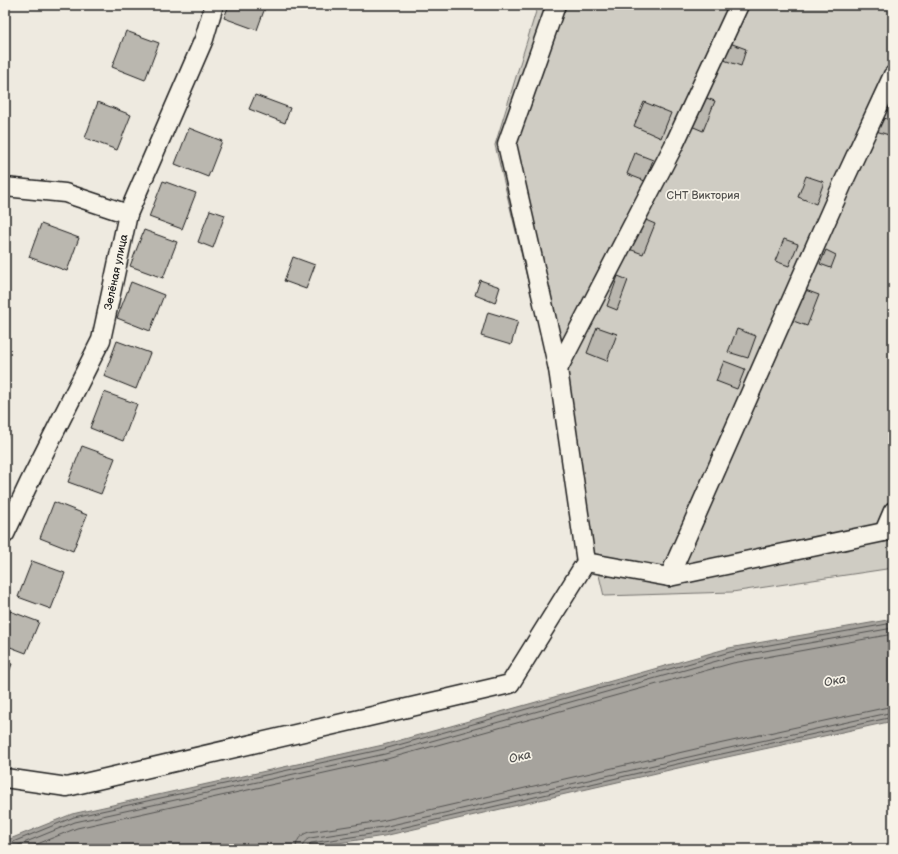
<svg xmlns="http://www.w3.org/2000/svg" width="898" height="854" font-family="'Balsamiq Sans',sans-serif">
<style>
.green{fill:#cfccc3;stroke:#767470}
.water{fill:#a6a39d;stroke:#6f6d69}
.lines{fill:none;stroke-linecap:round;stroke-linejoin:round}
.shore{stroke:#535250;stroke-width:1}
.building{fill:#bab7af;stroke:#1c1c1c}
.minor-casing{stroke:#1c1c1c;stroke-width:21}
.minor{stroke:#f7f3e8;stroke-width:18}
.labels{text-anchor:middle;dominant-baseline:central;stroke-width:3.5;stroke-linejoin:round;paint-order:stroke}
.park-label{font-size:11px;fill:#52514e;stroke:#f7f3e8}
.street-label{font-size:11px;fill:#1c1c1c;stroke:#f7f3e8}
.water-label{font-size:12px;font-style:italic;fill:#535250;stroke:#f7f3e8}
</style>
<rect width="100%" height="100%" fill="#eeeae0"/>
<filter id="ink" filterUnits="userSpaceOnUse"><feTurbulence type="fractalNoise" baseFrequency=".025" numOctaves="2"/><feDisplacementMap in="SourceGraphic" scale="8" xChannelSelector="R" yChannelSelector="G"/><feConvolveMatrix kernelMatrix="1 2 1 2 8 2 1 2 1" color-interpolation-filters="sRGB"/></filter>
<g filter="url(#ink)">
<path class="green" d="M538,5H893V568L732,592L604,596L495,145Z"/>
<path class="water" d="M893,619V721L704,762L384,836L299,849H5V841L72,814L383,745L729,648Z"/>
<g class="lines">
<path class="shore" d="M5,844H8L74,817L384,749L730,652L893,623
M9,849L75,822L385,754L731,657L893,628
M25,849L77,828L387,759L733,663L893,634
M296,849C296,840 300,835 309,832L381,821L700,748L893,706
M302,849C302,844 305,840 310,838L383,827L702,754L893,712
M307,849L308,845L311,843L384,832L703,758L893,717"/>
</g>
<path class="building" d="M229,5H266L257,30L224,18Z
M126,31L159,43L145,80L112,67Z
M727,42L746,49L741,66L721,59Z
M255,95L290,108L285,123L249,109Z
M701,96L715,101L703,131L689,125Z
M98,102L131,115L117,150L85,138Z
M644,102L671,113L661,138L634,126Z
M881,117L893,121V133L892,136L876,131Z
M189,128L222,141L208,177L175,164Z
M635,153L653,160L645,181L627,174Z
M806,176L824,182L816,204L798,197Z
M163,181L196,193L182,229L149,217Z
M210,210L225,215L213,248L198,242Z
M641,218L655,224L643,254L629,249Z
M41,224L79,238L67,271L29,257Z
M144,230L177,242L163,278L130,266Z
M784,239L798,244L789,266L775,261Z
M826,250L836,255L831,268L820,264Z
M293,257L315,265L306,289L284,281Z
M618,276L628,280L617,310L607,306Z
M480,280L500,287L495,303L475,295Z
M131,282L164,295L150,331L117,318Z
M800,288L819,295L807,326L788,319Z
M488,312L518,321L511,345L481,336Z
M597,327L617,334L607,361L587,353Z
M737,329L756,336L748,358L728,352Z
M117,341L150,353L136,389L104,376Z
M724,361L745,369L737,389L716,381Z
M104,392L137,404L123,441L90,428Z
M5,433L8,434L5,443Z
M82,446L115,458L101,494L68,482Z
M54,502L87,515L73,551L40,538Z
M32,561L65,573L51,609L18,597Z
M10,611L39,622L26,653L5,645V624Z
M5,662L12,664L5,682Z"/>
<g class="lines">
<g class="minor-casing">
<g id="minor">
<path d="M5,187L65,193L128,214"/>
<path d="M558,369L673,147L739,5"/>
<path d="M884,532L893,511"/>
<path id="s1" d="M5,534L29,483L101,340L128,214L204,39L214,5"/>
<path d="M586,562L669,577L884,532L893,530"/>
<path d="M669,577L843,183L893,75"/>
<path d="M5,778L67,787L510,684L586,562L558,369L507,144L556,5"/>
</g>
</g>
<use href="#minor" class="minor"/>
</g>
</g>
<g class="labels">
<g class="park-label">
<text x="703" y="195">СНТ Виктория</text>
</g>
<g class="street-label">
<text stroke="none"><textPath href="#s1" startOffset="286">Зелёная улица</textPath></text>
</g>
<g class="water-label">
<text transform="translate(835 681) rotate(-11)">Ока</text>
<text transform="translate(520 757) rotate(-14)">Ока</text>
</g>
</g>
<rect width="898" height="854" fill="none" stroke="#f7f3e8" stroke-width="20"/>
<rect x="10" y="10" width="878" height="834" fill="none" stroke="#1c1c1c" stroke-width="1.5" filter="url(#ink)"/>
</svg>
